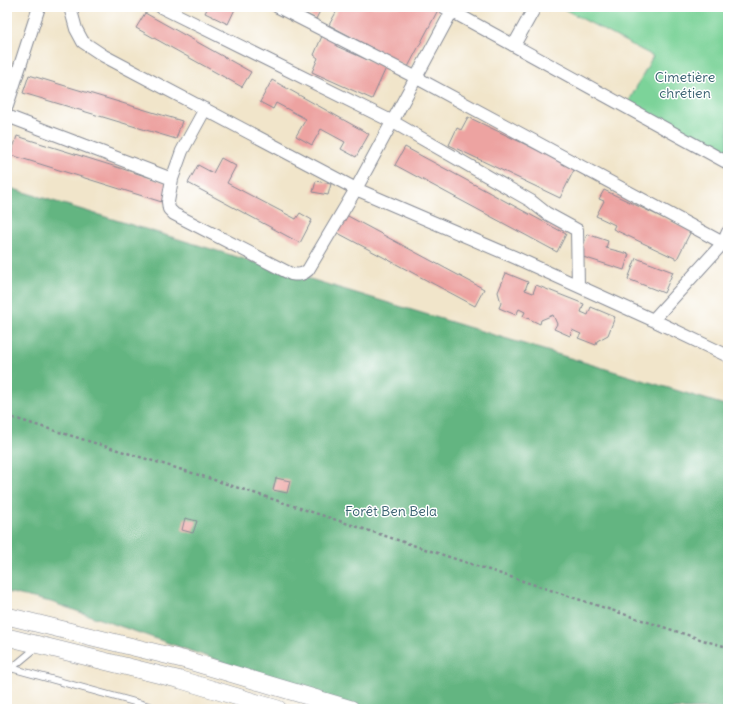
<svg xmlns="http://www.w3.org/2000/svg" width="735" height="716" font-family="Delius,sans-serif">
<style>
.green{fill:#7bd399;stroke:#4b817c}
.forest{fill:#64b581;stroke:#407270}
.building{fill:#eda3a1}
.lines{fill:none;stroke-linecap:round;stroke-linejoin:round}
.lane-casing{stroke:#868a94;stroke-width:8}
.street-casing{stroke:#868a94;stroke-width:14}
.secondary-casing{stroke:#868a94;stroke-width:18}
.path{stroke:#868a94;stroke-width:2.5;stroke-dasharray:3 3;stroke-linecap:butt}
.lane{stroke:#fff;stroke-width:6}
.street{stroke:#fff;stroke-width:12}
.secondary{stroke:#fff;stroke-width:17}
.labels{text-anchor:middle;dominant-baseline:central;stroke-width:3;stroke-linejoin:round;paint-order:stroke}
.park-label{font-size:14px;fill:#386070;stroke:#fff}
</style>
<rect width="100%" height="100%" fill="#fff"/>
<filter id="ink" filterUnits="userSpaceOnUse"><feTurbulence type="fractalNoise" baseFrequency=".025" numOctaves="2"/><feDisplacementMap in="SourceGraphic" scale="8" xChannelSelector="R" yChannelSelector="G"/><feConvolveMatrix kernelMatrix="1 2 1 2 8 2 1 2 1" color-interpolation-filters="sRGB"/></filter>
<filter id="wash" filterUnits="userSpaceOnUse"><feTurbulence type="fractalNoise" baseFrequency=".012" numOctaves="4" result="noise"/><feDisplacementMap in="SourceGraphic" scale="16" xChannelSelector="R" yChannelSelector="G"/><feGaussianBlur stdDeviation="0.9" result="paint"/><feColorMatrix in="noise" values="0 0 0 0 0 0 0 0 0 0 0 0 0 0 0 0 0 1.4 0 .05"/><feComposite in="paint" operator="in"/></filter>
<g filter="url(#wash)">
<rect width="100%" height="100%" fill="#f1e5ca"/>
<path class="green" d="M560,7H728V154L628,103L653,56Z"/>
<path class="forest" d="M7,187L728,406V709H357L51,602L7,592Z"/>
<g id="blocks">
<path class="building" d="M208,7H236L228,24L205,13Z
M292,7H322L316,19Z
M339,7H432L438,10L408,67L329,25Z
M145,13L251,72L242,87L136,28Z
M322,36L337,42L336,46L386,68L372,99L312,72L318,58L314,55Z
M29,75L182,121L176,139L23,93Z
M272,80L369,134L356,157L341,149L345,142L321,129L312,145L296,136L306,119L276,103L273,109L260,102Z
M468,117L575,168L560,198L449,145L457,128L461,130Z
M17,136L171,184L165,203L11,155Z
M405,147L566,234L557,252L395,165Z
M221,158L236,166L227,183L296,219L300,213L312,220L300,243L188,183L198,165L213,173Z
M316,181L331,184L328,195L313,192Z
M604,190L691,231L677,259L613,229L615,225L596,216L604,201L599,199Z
M346,215L484,289L475,306L336,232Z
M587,234L608,241L606,248L629,254L624,270L580,256Z
M636,258L673,272L664,293L628,279Z
M506,273L528,282L525,290L533,293L536,285L584,304L581,312L588,315L591,307L615,317L608,335L597,341L596,345L578,338L581,334L572,330L570,336L554,329L557,324L553,315L541,320L540,324L523,316L525,312L519,309L516,315L499,308L501,303L498,292Z
M276,478L290,481L287,493L273,490Z
M185,518L197,521L193,533L182,530Z"/>
</g>
</g>
<g filter="url(#ink)">
<use href="#blocks" fill-opacity="0" stroke="#868a94" stroke-width="1"/>
<g class="lines">
<g class="lane-casing">
<path id="lane" d="M7,667L160,709
M7,672L36,648"/>
</g>
<g class="street-casing">
<path id="street" d="M70,7L76,29L83,42L104,56L356,189L514,257L653,320L728,356
M161,7L393,122L531,201L546,213L577,230L578,286
M278,7L415,77L723,243
M444,7L728,163
M514,45L535,7
M7,106L39,7
M205,109L182,151L172,179L168,202L169,209L174,214L291,274C299,275 302,275 308,270L356,189L454,7
M7,116L172,179
M653,320L723,243L728,232"/>
</g>
<g class="secondary-casing">
<path id="secondary" d="M7,616L186,660L351,709
M7,637L181,680L278,709"/>
</g>
<path class="path" d="M7,416L202,476L709,642L728,647"/>
<use href="#lane" class="lane"/>
<use href="#street" class="street"/>
<use href="#secondary" class="secondary"/>
</g>
</g>
<g class="labels">
<g class="park-label">
<text x="685" y="77">Cimetière<tspan x="685" dy="16">chrétien</tspan></text>
<text x="391" y="511">Forêt Ben Bela</text>
</g>
</g>
<rect width="735" height="716" fill="none" stroke="#fff" stroke-width="24"/>
</svg>
